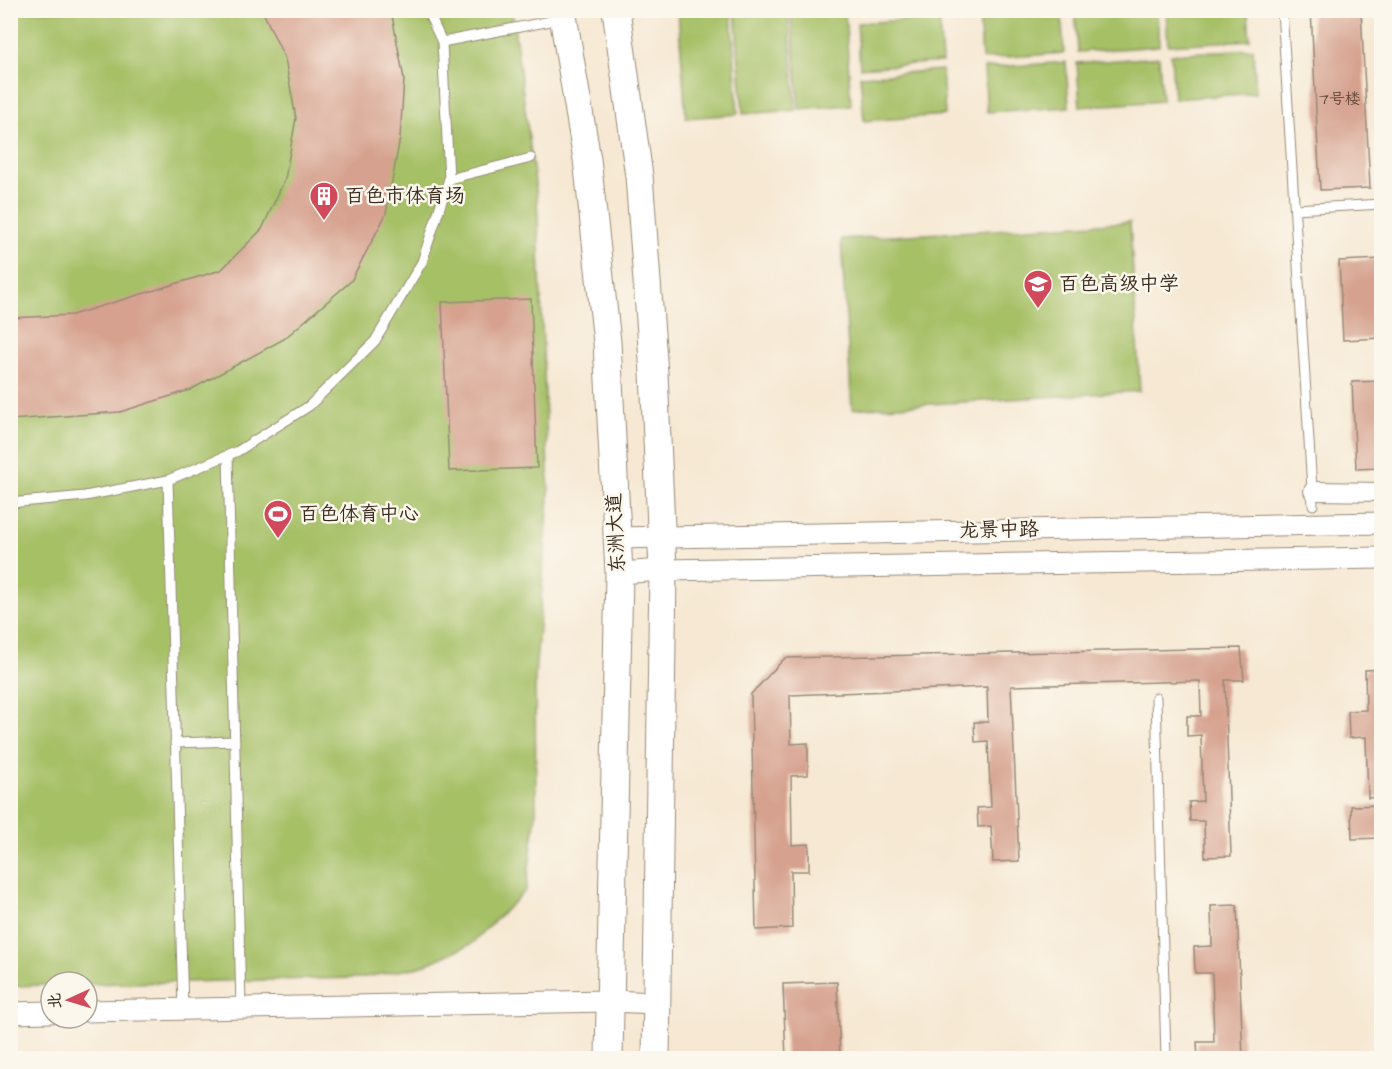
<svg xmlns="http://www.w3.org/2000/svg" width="1392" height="1069" font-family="'Architects Daughter','LXGW WenKai TC',sans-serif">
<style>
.green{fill:#a6c066;stroke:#707542;stroke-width:1.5}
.building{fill:#d6a18e}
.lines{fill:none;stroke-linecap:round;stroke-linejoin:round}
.service-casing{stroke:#988978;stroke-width:11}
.minor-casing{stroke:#988978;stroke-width:20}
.tertiary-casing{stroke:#988978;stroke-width:23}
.primary-casing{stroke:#988978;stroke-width:29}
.service{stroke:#fff;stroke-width:9}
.minor{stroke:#fff;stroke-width:18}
.tertiary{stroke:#fff;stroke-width:21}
.primary{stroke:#fff;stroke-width:27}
.labels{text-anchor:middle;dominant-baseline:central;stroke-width:5;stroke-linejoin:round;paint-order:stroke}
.number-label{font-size:16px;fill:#62483a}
.poi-label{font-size:20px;fill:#3b2a1e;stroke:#fbf7ec;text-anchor:start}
.street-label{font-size:20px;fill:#3b2a1e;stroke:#fbf7ec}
</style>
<rect width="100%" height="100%" fill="#fbf7ec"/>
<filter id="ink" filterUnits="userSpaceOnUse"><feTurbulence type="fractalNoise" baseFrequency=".0167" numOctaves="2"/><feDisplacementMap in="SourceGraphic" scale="12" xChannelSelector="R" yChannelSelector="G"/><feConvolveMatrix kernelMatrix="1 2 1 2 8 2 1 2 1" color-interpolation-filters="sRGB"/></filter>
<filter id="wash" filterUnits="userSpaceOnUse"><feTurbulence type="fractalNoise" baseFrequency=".008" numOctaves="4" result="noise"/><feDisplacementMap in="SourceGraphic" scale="24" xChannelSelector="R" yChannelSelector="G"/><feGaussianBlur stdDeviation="1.35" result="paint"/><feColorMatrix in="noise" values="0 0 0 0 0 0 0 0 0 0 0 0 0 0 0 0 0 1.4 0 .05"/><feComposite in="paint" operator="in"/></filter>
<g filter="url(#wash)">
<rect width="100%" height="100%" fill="#f6e8d3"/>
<path class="green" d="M10,11H512L537,198L549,496L535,678L536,814L526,890L471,944L420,967L360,978L87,984V982H51V985L11,986Z
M678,11H731L738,114L686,118Z
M735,11H788L796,110L743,114Z
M791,11H845L851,105L799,109Z
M1035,11H1061L1064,53L982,59L979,14Z
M1075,11H1157L1159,46L1078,52Z
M1166,11H1248L1250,40L1168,45Z
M939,18L942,62L860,68L857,23Z
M1253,49L1256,93L1174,99L1171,54Z
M1159,57L1162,101L1080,107L1077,63Z
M1066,62L1069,107L987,112L984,68Z
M942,70L945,115L864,121L860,76Z
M1130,222L1140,391L852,409L841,239Z"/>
<g id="blocks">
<path class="building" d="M262,10H391L404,79L400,138L386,214L351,281L284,339L190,390L120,412L10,420V318L72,315L221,270L262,229L285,179L296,118L285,59Z
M1311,10H1361L1370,188L1320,190Z
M1382,259V338L1343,340L1339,261Z
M531,299L537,468L449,471L442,302Z
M1382,381V468L1356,469L1352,382Z
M1241,648L1244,680H1225L1231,856L1205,857L1204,821H1190L1189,802L1203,801L1201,735L1187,736V716H1201L1200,681L1011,686L1019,861L993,862L991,826L978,827L977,808L991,807L988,741L975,742L974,722H988L987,687L790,695L791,744L808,743V775L791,776L792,845L809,844V871H791L792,928L756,930L751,694L785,658Z
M1382,669V797L1368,798L1366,737L1349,738L1348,711L1366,710L1365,670Z
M1382,805V838L1352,839L1351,806Z
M1237,905L1243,1059H1198L1197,1042H1214L1212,973H1195L1194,947L1212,946L1211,906Z
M837,982L840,1059H786L783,984Z"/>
</g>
</g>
<g filter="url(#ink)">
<use href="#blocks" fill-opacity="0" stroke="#988978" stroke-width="1.5"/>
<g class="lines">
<g class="service-casing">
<path id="service" d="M1282,10L1313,505
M442,42L561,19
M449,179L531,158
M1295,209L1382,204
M228,455L241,1008
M168,480L183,1009
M10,503L85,496L168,480L238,451L309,406L375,341L422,262L449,179L442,42L427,10
M1156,698L1166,1058
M175,743L235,741"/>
</g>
<g class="minor-casing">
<path id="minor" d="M1313,491L1382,492"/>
</g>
<g class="tertiary-casing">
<path id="tertiary" d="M616,538L1382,523
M619,573L663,570L1382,558
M87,1011L610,1001L657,1003
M10,1013L51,1012"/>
</g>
<g class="primary-casing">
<path id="primary" d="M562,10L587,159L607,342L619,573L609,1058
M616,10L639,176L654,373L663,570L656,1058"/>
</g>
<use href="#service" class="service"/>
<use href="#minor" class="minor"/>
<use href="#tertiary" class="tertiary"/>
<use href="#primary" class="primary"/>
</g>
</g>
<defs>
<g id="building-pin" transform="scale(1.5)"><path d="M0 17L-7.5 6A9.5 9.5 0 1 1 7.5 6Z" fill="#d1495b" stroke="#fbf7ec"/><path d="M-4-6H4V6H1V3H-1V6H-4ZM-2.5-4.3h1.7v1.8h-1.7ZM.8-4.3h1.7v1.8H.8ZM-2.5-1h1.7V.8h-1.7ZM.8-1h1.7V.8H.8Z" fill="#fff"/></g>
<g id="school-pin" transform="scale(1.5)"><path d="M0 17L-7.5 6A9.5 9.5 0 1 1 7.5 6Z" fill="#d1495b" stroke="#fbf7ec"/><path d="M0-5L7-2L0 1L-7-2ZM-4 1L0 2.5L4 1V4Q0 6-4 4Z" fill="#fff"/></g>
<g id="stadium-pin" transform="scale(1.5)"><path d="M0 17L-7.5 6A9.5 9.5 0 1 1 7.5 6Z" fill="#d1495b" stroke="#fbf7ec"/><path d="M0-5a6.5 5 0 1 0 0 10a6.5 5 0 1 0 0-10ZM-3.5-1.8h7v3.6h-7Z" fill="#fff"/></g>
</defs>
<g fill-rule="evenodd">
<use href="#building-pin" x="324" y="196"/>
<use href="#school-pin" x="1038" y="284"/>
<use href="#stadium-pin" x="278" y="514"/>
</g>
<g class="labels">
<g class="number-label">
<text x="1340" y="99">7号楼</text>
</g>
<g class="poi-label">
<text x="345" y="196">百色市体育场</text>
<text x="1059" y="284">百色高级中学</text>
<text x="299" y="514">百色体育中心</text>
</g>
<g class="street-label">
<text transform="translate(999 530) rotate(-1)">龙景中路</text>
<text transform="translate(616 533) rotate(-93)">东洲大道</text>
</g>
</g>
<rect width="1392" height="1069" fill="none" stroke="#fbf7ec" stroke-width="36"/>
<g transform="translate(69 1000) rotate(266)"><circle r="28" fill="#fbf7ec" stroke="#aea59a" stroke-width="1.5"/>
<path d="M0-4.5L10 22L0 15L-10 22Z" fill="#d1495b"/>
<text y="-9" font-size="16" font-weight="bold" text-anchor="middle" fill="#3b2a1e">北</text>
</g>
</svg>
